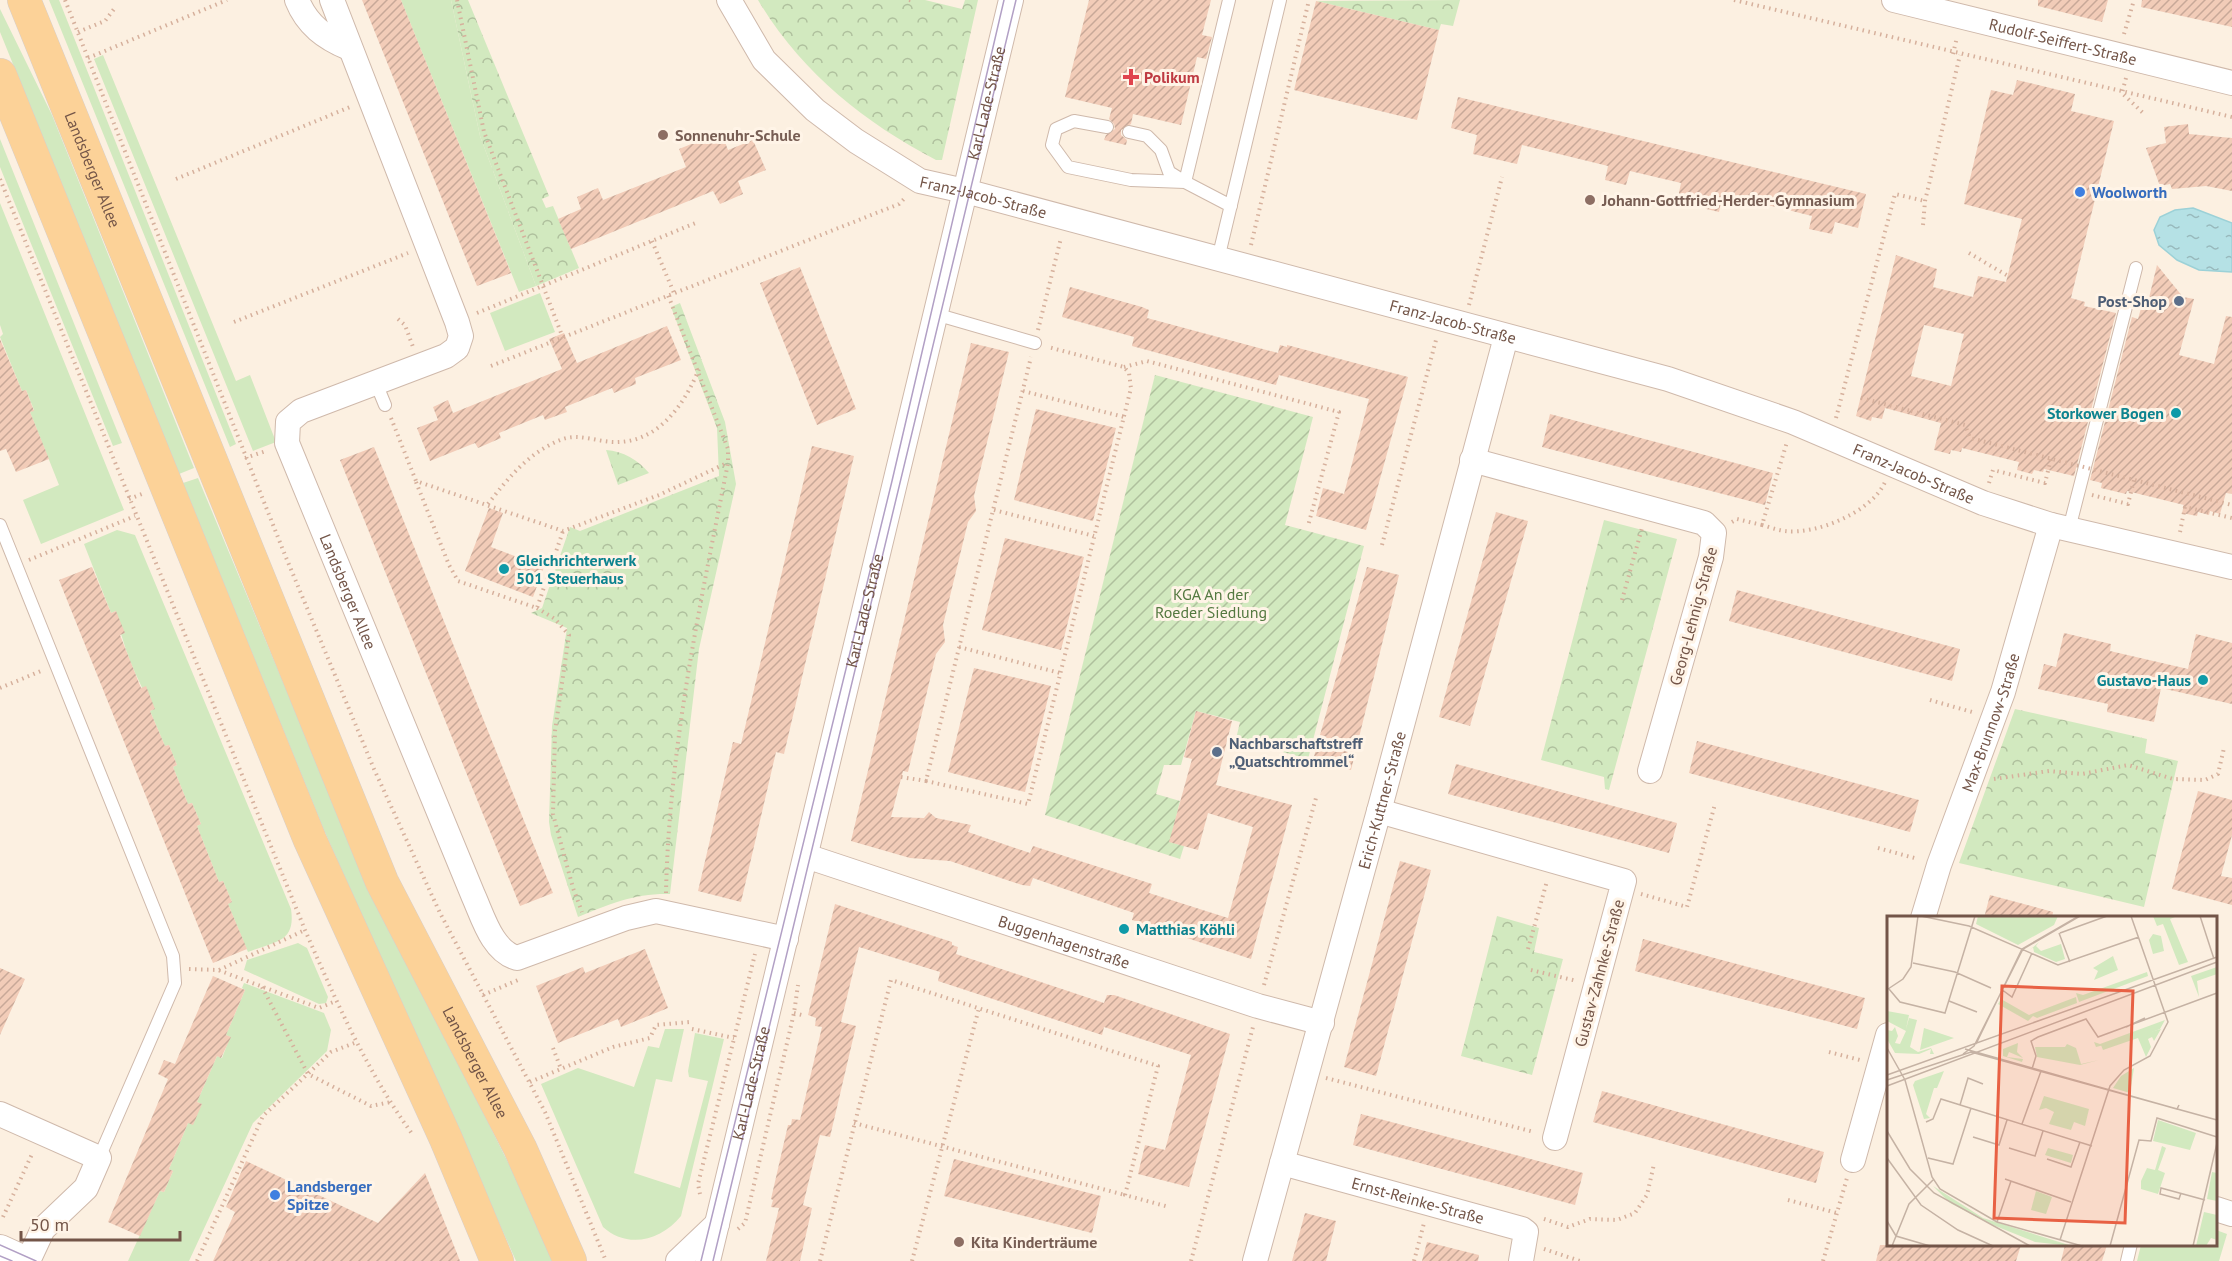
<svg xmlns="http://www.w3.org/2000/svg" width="2232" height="1261" font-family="'PT Sans',sans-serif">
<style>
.grass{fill:#d2e9bf}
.forest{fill:url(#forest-crowns)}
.garden{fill:url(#garden-furrows)}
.water{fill:url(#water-ripples);stroke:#9cd1d7;stroke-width:1.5}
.building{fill:url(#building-hatch);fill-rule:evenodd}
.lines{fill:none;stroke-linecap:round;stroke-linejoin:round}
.service-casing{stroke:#cfb9ab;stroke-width:14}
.minor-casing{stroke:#cfb9ab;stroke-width:26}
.tertiary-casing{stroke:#cfb9ab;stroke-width:32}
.primary-casing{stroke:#d8cfcc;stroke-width:34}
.path{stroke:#d6b09c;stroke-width:4;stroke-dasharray:1.5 4.5;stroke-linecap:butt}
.service{stroke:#fff;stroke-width:12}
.minor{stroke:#fff;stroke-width:24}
.tertiary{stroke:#fff;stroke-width:30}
.primary{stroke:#fcd298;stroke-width:33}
.tram{stroke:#b2a0c5;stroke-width:1.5}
.path-bridge{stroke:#d6b09c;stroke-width:4;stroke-dasharray:1.5 4.5;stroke-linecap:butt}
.health-dot{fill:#e0444e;stroke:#fff4e7;stroke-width:2}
.education-dot{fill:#8d6e63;stroke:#fff4e7;stroke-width:2}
.shop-dot{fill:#3f7fe0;stroke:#fff4e7;stroke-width:2}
.service-dot{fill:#5c6f8a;stroke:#fff4e7;stroke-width:2}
.culture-dot{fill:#0f9aa8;stroke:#fff4e7;stroke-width:2}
.labels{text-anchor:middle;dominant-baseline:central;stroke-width:6;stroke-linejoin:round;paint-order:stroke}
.street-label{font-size:16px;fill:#735548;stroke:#fff4e7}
.health-label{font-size:16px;font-weight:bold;fill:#be3a42;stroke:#fff4e7;text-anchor:start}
.education-label{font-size:16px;font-weight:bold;fill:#785e54;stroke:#fff4e7;text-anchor:start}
.shop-label{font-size:16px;font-weight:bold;fill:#366cbe;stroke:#fff4e7;text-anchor:start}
.service-label{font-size:16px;font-weight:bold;fill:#4e5e75;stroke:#fff4e7;text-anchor:end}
.culture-label{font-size:16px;font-weight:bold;fill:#0d838f;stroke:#fff4e7;text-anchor:end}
.park-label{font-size:16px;fill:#547940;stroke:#fff4e7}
.inset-road{fill:none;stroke:#c5b2a4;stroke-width:1.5}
.view{fill:#e86144;fill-opacity:0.15;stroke:#e86144;stroke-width:3}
.inset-edge{fill:none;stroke:#735548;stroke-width:3}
</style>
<defs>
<pattern id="forest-crowns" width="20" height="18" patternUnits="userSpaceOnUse" patternTransform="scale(1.5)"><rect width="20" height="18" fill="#d2e9bf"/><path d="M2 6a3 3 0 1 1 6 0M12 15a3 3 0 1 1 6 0" fill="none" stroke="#afc09d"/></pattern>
<pattern id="garden-furrows" width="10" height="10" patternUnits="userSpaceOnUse" patternTransform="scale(1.5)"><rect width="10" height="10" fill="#d2e9bf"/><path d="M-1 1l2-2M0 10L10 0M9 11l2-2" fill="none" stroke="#afc09d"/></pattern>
<pattern id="water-ripples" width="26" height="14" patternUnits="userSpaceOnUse" patternTransform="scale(1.5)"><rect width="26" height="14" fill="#b5e1e5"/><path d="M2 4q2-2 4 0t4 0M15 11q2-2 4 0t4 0" fill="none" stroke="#98b9bc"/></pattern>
<pattern id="building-hatch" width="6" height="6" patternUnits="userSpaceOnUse" patternTransform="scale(1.5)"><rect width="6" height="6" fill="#f2ccb8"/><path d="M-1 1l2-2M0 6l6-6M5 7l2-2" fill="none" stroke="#c8a898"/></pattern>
</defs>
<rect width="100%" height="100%" fill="#fcf0e1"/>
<path class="grass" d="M49,0H59L236,444L230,447Z
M401,0H451L480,136L536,286L519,292Z
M0,9L52,115L194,468L179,474L0,32Z
M103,55L236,381L250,375L276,442L253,451L94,59Z
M0,139L122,443L113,446L0,167Z
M0,203L124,510L41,544L23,500L59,485L30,412L34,410L26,390L22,391L0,337L3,334L0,325Z
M540,293L555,332L505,351L490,313Z
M198,478L363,874L523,1192L552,1261H516L324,830L183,483Z
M117,530L135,535L291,909C296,943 275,941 248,952L228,904L232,902L223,881L219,882L197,826L201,824L192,803L188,804L173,767L177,765L169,745L165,746L150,711L154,709C136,679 122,646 116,611L111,613L84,544Z
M298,943L307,948L328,997L326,1003L319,1004L244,970L247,960Z
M244,983L324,1013L331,1030L327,1051L253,1123L189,1261H128L160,1191L164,1192L173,1171L169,1169L188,1123L202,1104L197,1102L217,1056L222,1058L230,1037L226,1035L245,990L242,988Z
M665,1029H684L672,1082L656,1079L634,1173L680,1188L708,1081L689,1077L688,1071L695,1033L724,1039L681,1216C661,1241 627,1249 603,1227L541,1084L578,1068L634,1087L648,1046L659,1048Z
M2216,1230L2227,1234L2219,1261H2137L2141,1245L2216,1244Z"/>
<path class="forest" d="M451,0H468L549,196L542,199L546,208L553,206L579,268L536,286L480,136Z
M758,0H925L962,9L965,0H978L942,160H936C863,122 800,71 758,0Z
M1460,0L1453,26L1441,24L1439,30L1316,1Z
M680,303L725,422L736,484L699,649L670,894C636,893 609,904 578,917L551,835L549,822L552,726L567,628L531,613L542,608L570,527L580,531L719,476L717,428L671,307Z
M606,450C623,451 638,460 649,473L618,485Z
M1604,520L1677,539L1609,790L1605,789L1604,777L1541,760Z
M2015,709L2147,739L2145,753L2178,761L2144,907L1959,863Z
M1497,916L1539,928L1534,952L1563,959L1532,1075L1461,1056Z"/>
<path class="garden" d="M1155,375L1313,417L1285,525L1364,546L1308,759L1236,739L1240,722L1196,711L1181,765H1164L1156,794L1180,801L1170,842L1184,846L1180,859L1045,815Z"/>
<path class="water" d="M2193,208L2232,223V272L2199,270L2177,260L2159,245L2154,230L2160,217L2175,210Z"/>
<path class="building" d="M362,0H401L511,273L477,286Z
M1089,0H1211L1202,35L1212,37L1206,59L1197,57L1181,125L1133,114L1131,124L1121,130V135L1127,140L1126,145L1104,140L1106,135L1115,129L1114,124L1109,119L1112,108L1065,97Z
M2038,0H2108L2102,22L2038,6Z
M2142,0H2232V27L2141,7Z
M1316,1L1439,30L1417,120L1294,90Z
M2017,80L2075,94L2071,111L2114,121L2071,298L2085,302L2084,306L2116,313L2074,476L2044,469L2043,472L2034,470L2032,474L2017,470L2019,462L1962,448L1961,452L1951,450L1950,454L1934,450L1941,423L1885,408L1882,419L1872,417L1871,421L1856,416L1896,255L1937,269L1933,287L1973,297L1978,276L2006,282L2022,219L1964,204L1991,90L2013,95ZM1924,325L1964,334L1951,386L1911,376Z
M1458,97L1866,194L1858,228L1835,222L1832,234L1809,229L1812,216L1723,194L1719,212L1677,202L1681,183L1630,171L1626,185L1605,180L1608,166L1522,145L1517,164L1473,154L1477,135L1451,128Z
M2188,124L2189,134L2232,138V191L2206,186L2172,189L2170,184L2160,186L2146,148L2166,143L2164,127Z
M721,132L728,150L753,140L766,170L738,181L743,194L720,204L713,191L571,249L558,219L581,209L577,197L598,188L603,200L686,167L679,149Z
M2157,265L2183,297L2194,299L2179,355L2214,364L2226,316L2232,317V494L2226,493L2220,514L2210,511L2209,515L2198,512L2197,516L2182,513L2184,505L2127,491L2126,494L2101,488L2102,483L2090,480L2132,317L2138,319L2143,301L2148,302Z
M800,267L856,409L817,425L760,283Z
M1070,287L1142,307L1149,310L1147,318L1278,353L1280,345L1287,347V345L1408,377L1366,530L1316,516L1323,488L1344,494L1369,399L1279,375L1276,385L1132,346L1134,337L1062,317Z
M667,326L681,360L635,378L636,384L614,393L612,388L565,407L567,412L545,420L543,415L499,433L501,438L478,448L475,443L430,461L417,428L438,420L433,407L448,400L453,413L562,369L549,339L564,333L577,363Z
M0,339L22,391L26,390L34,411L30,412L49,459L16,472L6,449L0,451Z
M971,343L1009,352L974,496L976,511L968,522L943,625L945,642L936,654L908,772L903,771L891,817L924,818L929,812L936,818L971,825L968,832L1030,853L1033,846L1152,884L1149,893L1228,918L1253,827L1208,813L1198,850L1169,842L1192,759L1184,757L1196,711L1232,721L1216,785L1292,805L1251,959L1132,920L1134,913L1033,878L1030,886L1022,885L950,861L910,858L851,841Z
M1036,409L1116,428L1093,521L1014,500Z
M1550,414L1773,473L1765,505L1542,447Z
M812,446L854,456L784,754L776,752L741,902L698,891L733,742L741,744Z
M374,447L553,893L520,906L340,460Z
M489,508L503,513L491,547L544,567L533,597L465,571Z
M1496,512L1528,521L1470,726L1439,717Z
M1005,538L1084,557L1061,650L982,630Z
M92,567L111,613L116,611L125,633L120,635L141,688L146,686L155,709L150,711L165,746L169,745L177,765L173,767L188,804L192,803L201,824L197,826L219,882L223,881L232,902L228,904L247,949L213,963L59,580Z
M1367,567L1399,575L1351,770L1313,760Z
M1737,590L1960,649L1952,681L1729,621Z
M2064,633L2111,644L2110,651L2188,669L2196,634L2232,643V704L2161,688L2154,722L2107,712L2108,704L2038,689L2044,664L2056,667Z
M974,668L1051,686L1025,792L948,772Z
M1697,741L1919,800L1910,832L1689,773Z
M1456,764L1677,823L1669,853L1448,794Z
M2198,791L2232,800V835L2221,876L2232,878V905L2172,889Z
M1400,861L1431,870L1376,1076L1344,1067Z
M1990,895L2053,912L2052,918H1984Z
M835,904L952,942V945L958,947L956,954L1104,1003L1107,995H1114L1230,1034L1189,1187L1138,1174L1145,1145L1165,1150L1191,1055L1104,1027L1102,1035L938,981L940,972L859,947L841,1022L856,1026L830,1137L820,1135L803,1205L812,1208L800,1261H766L779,1208L771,1207L773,1200L771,1199L788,1125H791L792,1119L800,1120L822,1027L815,1026L816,1018L808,1015Z
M1643,939L1865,998L1857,1029L1635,971Z
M645,949L668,1008L621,1027L618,1019L558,1043L536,986L583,967L585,973Z
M0,968L25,979L0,1035Z
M213,976L245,990L226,1035L231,1037L221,1058L217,1056L197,1102L202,1104L193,1125L188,1123L169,1169L173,1171L164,1192L160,1191L140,1236L108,1222L168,1079L158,1074L164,1060L175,1064Z
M1602,1091L1824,1152L1816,1183L1593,1122Z
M1361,1114L1583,1173L1575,1205L1353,1145Z
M954,1159L1101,1196L1092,1233L944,1196Z
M246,1161L378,1223L425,1173L460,1261H213L235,1212L226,1207Z
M1305,1213L1336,1221L1326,1261H1292Z
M1427,1242L1479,1255L1478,1261H1422Z
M1880,1245H2021L2016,1261H1876Z
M2065,1245H2107L2102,1261H2061Z"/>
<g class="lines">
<g class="service-casing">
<path id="service" d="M1107,127L1074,121L1056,129L1052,145L1068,167L1131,180L1185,182L1231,206
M1129,132L1147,136L1161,150L1169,172L1185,182L1229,0
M1218,259L1280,0
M935,314L1035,343
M376,383L385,405
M0,525L173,956L175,983L99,1158
M2069,529L2136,268
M2127,1261L2131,1244"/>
</g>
<g class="minor-casing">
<g id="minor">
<path d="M297,0C307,25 325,38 349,48"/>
<path id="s1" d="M332,0L457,322L461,336L457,348L446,356L301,411L288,422L287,443L473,895C483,917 492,951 517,958L626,918L656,911L786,939"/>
<path id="s2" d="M729,0L764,60L815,110L856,141L920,181L969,192L1668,379L1793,422L1983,503L2051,525L2232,567"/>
<path id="s3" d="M1894,0L2232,83"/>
<path d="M1472,460L1704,523L1714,533L1711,557L1650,771"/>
<path d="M1379,811L1624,881L1555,1138"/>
<path id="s4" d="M806,856L1258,1006L1322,1023"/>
<path id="s5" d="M1923,918L1939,865L2003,692L2051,525"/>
<path d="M0,1114L99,1158L86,1188L43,1229L28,1261"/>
<path d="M1853,1160L1888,1035"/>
<path id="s6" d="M1282,1163L1522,1229L1526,1232L1521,1261"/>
<path d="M2216,1209L2232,1214"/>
<path d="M678,1261L717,1224"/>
<path id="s7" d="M708,1261L1011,0"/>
<path id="s8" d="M1255,1261L1379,811L1506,337"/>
</g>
</g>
<g class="tertiary-casing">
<path id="tertiary" d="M0,1250L24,1261"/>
</g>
<g class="primary-casing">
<g id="primary">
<path id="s9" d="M24,0L382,882L520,1148L570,1261"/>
<path d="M0,75L310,840L446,1139L497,1261"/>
</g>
</g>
<path class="path" d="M65,0L285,555L374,769L440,913L545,1112L606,1261
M457,0L484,132L563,338
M909,0L914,1
M1734,0L2232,117
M78,32L105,21L114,9
M2124,34L2134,0
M1953,54L1957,37
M88,58L227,0
M2126,78L2122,93L2143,113
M0,179L305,930C336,1001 367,1072 413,1135
M176,179L350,107
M1923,225L1925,201L1960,55
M652,241L674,293
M1251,245L1309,0
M1969,253L2008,276
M1469,305L1502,177
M477,313L698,222
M398,319L405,325L413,347
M234,322L408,253
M1038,330L1061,238
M491,366L899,204L906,197
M1124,367L1147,361L1339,412L1308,526
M1023,391L1124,417
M1861,398L1911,411
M391,418L416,481L563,531L659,495L727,463
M1836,418L1895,194L1925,201
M245,458L266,451
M416,482L449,565L458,581L537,608L563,531
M1989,483L1993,470L2045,483L2051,459
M2092,495L2128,504L2134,480
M129,499L142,494
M488,504C509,477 530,451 563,439C580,433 600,443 618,442C660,441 685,403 699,369
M994,510L1094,536
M1732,522L1737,519L1762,525L1787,442
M1762,525C1769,527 1777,530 1785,531C1816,535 1872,512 1885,482
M2180,532L2185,507L2232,518
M1382,545L1436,340
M29,560L135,516
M1622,600L1642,528
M537,608L555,619L569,635L555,731L553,814L573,888L582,912
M959,647L1060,673
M0,688L41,671
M1930,700L1972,712
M901,777L926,781L1031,357
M1994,779L2049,771L2082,774L2128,765L2173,779L2205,780L2218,774L2224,748
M926,781L1028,804L1131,388L1129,373L1124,367L1048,347
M1878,848L1918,859
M666,893C669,748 700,605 728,463V449L668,295
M1641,894L1687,907L1715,804
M1528,949L1547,881
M189,969L218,970L319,1008L336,1001
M219,970L305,930
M1531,970L1577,981
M1264,985L1316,798
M262,987L308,1074L371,1106L391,1102
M483,995L518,980
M794,1013L802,1015
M692,1029L734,1038
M553,1048L561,1069
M1829,1052L1860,1060
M1326,1078L1534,1132
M530,1082L613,1047L650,1038L656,1025L690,1022
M854,1123L1125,1195
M700,1194L698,1184L755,954
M1788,1200L1837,1213
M3,1217L33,1152
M1544,1219L1568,1227L1590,1219L1617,1220L1635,1213L1647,1195L1654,1164
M738,1229L745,1223L794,1013L798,985
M1544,1249L1580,1261
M197,1261L263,1116L331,1052L357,1042
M820,1261L891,980L1158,1066L1125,1195L1169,1207
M912,1261L979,1008
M1191,1261L1253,1027
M1414,1261L1424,1223
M1823,1261L1847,1178"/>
<use href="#service" class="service"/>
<use href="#minor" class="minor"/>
<use href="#tertiary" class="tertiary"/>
<use href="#primary" class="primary"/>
<path class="tram" d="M0,1245L36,1261
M0,1256L12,1261
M701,1261L892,481L1004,0
M713,1261L1016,0"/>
<path class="path-bridge" d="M1911,411L1965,425L1970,438L2232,505"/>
</g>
<path class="health-dot" d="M1128 68h6v6h6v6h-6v6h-6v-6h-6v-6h6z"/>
<g class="education-dot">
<circle cx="663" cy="135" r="6"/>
<circle cx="1590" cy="200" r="6"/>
<circle cx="959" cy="1242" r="6"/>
</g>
<g class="shop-dot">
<circle cx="2080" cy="192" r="6"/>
<circle cx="275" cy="1195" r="6"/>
</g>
<g class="service-dot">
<circle cx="2179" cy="301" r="6"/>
<circle cx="1217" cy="752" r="6"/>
</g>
<g class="culture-dot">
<circle cx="2176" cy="413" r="6"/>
<circle cx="504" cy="569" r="6"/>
<circle cx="2203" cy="680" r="6"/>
<circle cx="1124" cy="929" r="6"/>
</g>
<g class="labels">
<g class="street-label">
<text stroke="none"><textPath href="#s3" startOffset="174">Rudolf-Seiffert-Straße</textPath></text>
<text stroke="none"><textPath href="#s7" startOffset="1191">Karl-Lade-Straße</textPath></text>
<text stroke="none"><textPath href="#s9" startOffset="183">Landsberger Allee</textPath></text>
<text stroke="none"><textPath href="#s2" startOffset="333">Franz-Jacob-Straße</textPath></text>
<text stroke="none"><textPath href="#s2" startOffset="819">Franz-Jacob-Straße</textPath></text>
<text stroke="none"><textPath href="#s2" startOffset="1305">Franz-Jacob-Straße</textPath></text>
<text stroke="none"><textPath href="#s1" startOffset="740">Landsberger Allee</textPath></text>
<text stroke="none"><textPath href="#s7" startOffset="669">Karl-Lade-Straße</textPath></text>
<text transform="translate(1693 616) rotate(-75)">Georg-Lehnig-Straße</text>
<text stroke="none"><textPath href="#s5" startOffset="207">Max-Brunnow-Straße</textPath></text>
<text stroke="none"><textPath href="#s8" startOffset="478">Erich-Kuttner-Straße</textPath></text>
<text stroke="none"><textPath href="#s4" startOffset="272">Buggenhagenstraße</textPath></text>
<text transform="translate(1599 973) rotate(-75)">Gustav-Zahnke-Straße</text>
<text stroke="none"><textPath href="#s9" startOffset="1155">Landsberger Allee</textPath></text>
<text stroke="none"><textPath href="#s7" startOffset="183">Karl-Lade-Straße</textPath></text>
<text stroke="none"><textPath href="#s6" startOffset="141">Ernst-Reinke-Straße</textPath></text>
</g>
<g class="health-label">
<text x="1144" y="77">Polikum</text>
</g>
<g class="education-label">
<text x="675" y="135">Sonnenuhr-Schule</text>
<text x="1602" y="200">Johann-Gottfried-Herder-Gymnasium</text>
<text x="971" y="1242">Kita Kinderträume</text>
</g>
<g class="shop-label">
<text x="2092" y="192">Woolworth</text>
<text x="287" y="1186">Landsberger<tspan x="287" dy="18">Spitze</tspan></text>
</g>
<g class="service-label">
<text x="2167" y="301">Post-Shop</text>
<text x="1229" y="743" text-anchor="start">Nachbarschaftstreff<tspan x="1229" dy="18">„Quatschtrommel“</tspan></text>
</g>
<g class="culture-label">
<text x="2164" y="413">Storkower Bogen</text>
<text x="516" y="560" text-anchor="start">Gleichrichterwerk<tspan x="516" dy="18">501 Steuerhaus</tspan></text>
<text x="2191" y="680">Gustavo-Haus</text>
<text x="1136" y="929" text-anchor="start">Matthias Köhli</text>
</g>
<g class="park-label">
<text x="1211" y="594">KGA An der<tspan x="1211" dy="18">Roeder Siedlung</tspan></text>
</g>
</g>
<g transform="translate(1887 916)">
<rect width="330" height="330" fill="#fcf0e1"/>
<path d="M266,18L274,20L277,35L266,38L262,24ZM226,40L231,54L207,64L211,55L206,52ZM330,51V58L310,65L312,81L304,60ZM260,56L261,60L192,86L189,77L196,79ZM189,81L190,87L150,102L146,100L141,105L111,88L114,83L142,99ZM0,95L22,99L19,113L22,102L30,104L23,131L31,136L44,132L47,138H43L44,133L32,138L8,137L0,123V114L5,115L8,111L11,120L8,127L13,128L19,115L0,105ZM278,104L273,113L257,119L209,131L207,126L213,128ZM131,127L130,136L136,142L122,136L120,141L136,143L135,146L116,140V133ZM57,155L50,172H47L39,198L43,202L37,203L26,169L28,165Z" fill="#d2e9bf"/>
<path d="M91,0H171L167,9L131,29L89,8ZM266,0L288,1L283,3L301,46L292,49L276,8L270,10ZM152,26L149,30L154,35L174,28L178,43L169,46L147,36L146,31L143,34ZM37,112L67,122L33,134ZM274,113L267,125L265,121L261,123L264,131L259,141L251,122L216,134L214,129ZM180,128L189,132L194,148L212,144L193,149L150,141L148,131H178ZM247,152L243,177L226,172L234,160ZM271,204L309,217L303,234L266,225ZM275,230L279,232L271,254L278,257L271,278L254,273V265L260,252L268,254ZM161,232L186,239L184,247L158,239ZM325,256L330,257V285L320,283ZM46,270L96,302L185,330L148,326L101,307L63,287ZM149,275L165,281L159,298L144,294ZM317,296L330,299V324L324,322L319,330H309Z" fill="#d2e9bf"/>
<path d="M157,180L202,193L198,210L187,206L184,214L162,208L167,196L159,192L152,194Z" fill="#d2e9bf"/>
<path class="inset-road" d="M34,0L82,10L171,49L252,21M313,0L327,43M172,17L183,46M173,17L220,0M26,47L68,56L104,72M1,73L16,63L24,51L31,0M2,73L13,86L58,97L88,0M114,73L125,81L145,37M62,85L90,96M239,111L258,102M89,128L135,33L192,0M0,132L18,164L45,261L53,273L110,306L195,330M78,133L290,193L292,189M76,138L87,130L136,33L193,0M145,153L149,140L144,125L151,121L199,103L211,121L330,77M0,159L330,41M0,164L84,136L330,204M0,170L330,46M73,189L81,162L96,168M39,206L46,203L54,183L205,230M135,208L154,155M0,215L23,253L47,277L143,330M86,221L112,229L120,204M122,232L148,240L156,215M0,242L34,289L71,314L106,330M41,242L66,248L84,192M160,243L184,251L193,226M118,263L184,286M294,277L292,283L273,278L274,272L318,284M0,305L9,320L43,330M110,306L124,265M173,324L223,170L237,154L263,140L281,106L244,0M5,330L22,288L46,264M223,330L252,224L264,225L270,202L330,221M306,330L330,227"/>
<path class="view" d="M115,70L246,75L238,307L107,302Z"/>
<rect width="330" height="330" class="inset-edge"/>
</g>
<path d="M21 1231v9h159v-9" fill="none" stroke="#735548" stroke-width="3"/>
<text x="30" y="1231" font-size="18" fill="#735548" stroke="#fff4e7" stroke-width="4.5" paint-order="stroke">50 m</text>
</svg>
